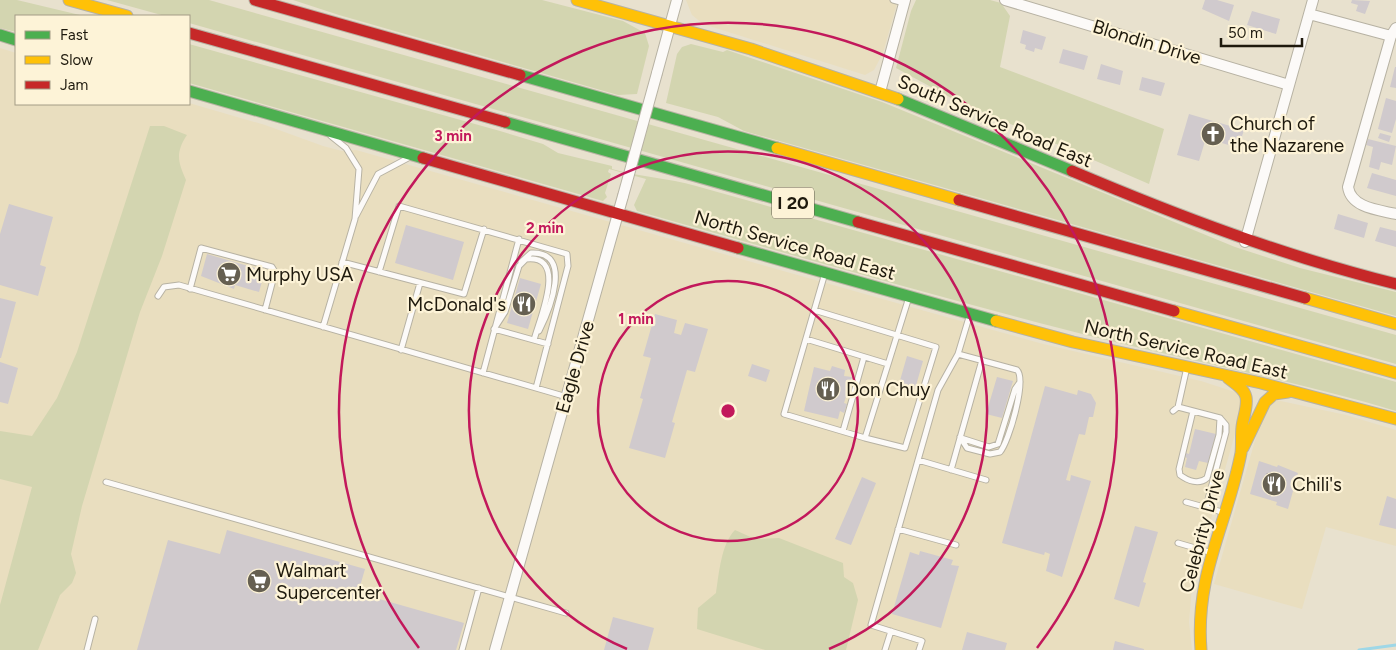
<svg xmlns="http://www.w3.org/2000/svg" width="1396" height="650" font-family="Figtree,sans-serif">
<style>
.built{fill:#e9debf}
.green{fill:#d3d5b0}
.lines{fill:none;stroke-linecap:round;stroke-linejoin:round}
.stream{stroke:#9ed7e7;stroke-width:3}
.building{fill:#d0cacd}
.lane-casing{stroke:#b7b2a3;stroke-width:7}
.street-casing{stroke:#b7b2a3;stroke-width:12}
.fast-casing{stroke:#b7b2a3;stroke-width:13}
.slow-casing{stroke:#b7b2a3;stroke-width:13}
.jam-casing{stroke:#b7b2a3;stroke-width:13}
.lane{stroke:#fcfaf8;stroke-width:5}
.street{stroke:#fcfaf8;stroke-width:10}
.fast{stroke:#4caf50;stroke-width:11}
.slow{stroke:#ffc107;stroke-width:11}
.jam{stroke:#c62828;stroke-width:11}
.street-bridge-casing{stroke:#b7b2a3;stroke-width:12;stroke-linecap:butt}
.street-bridge{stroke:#fcfaf8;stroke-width:10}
.ring{fill:none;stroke:#c2185b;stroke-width:2.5}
.labels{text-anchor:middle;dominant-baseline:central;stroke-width:4.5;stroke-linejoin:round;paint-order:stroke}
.shield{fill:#fdf3d7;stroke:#615a4a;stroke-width:1}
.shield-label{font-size:18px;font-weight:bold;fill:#1e190d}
.street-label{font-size:19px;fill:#1e190d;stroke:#fdf3d7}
.poi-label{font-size:19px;fill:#1e190d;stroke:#fdf3d7;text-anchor:start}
.centre{fill:#c2185b;stroke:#fdf3d7;stroke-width:2.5}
.ring-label{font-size:15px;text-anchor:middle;font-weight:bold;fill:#c2185b;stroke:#fdf3d7;stroke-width:4.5;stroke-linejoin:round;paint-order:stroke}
</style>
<rect width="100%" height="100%" fill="#e8e1ce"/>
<path class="built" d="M686,0H898L883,53L874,70L865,75L703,24L692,15Z
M0,48L16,53V104L189,103L265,125L323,146L342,151L356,150L925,311L1043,344L1201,381L1238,393L1240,395V416L1192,587L1189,622L1192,650H0Z
M1276,400L1346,415L1396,430V546L1326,527L1302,609L1214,584L1260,423L1268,405Z"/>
<path class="green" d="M0,0H17L84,16H16V32L0,28Z
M107,0H209L1396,335V364L189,23V16H165Z
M293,0H542L623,21L645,33L649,46L637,94L618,95L339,15Z
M916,0H990L1001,3L1010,16L1000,67L1164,129L1149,184L955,100L896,68L911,11Z
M189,44L500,131L543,144L558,153L612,166V169C640,177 668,178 696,186L1396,382V411C1286,378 1174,358 1063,329C920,292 778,251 637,211L634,205L646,179L609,169L608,172L611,174L605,193L607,197L603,201L189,83Z
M691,44L723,52L727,50L882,102L1235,247L1300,268L1396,292V316L744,131L718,117L666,103L677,54L682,47Z
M150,126H164L187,135C175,153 178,162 186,180L162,256L140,312L82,506L71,554L76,573L72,583L60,595L38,650H0V605L32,487L0,479V431L32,436L57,398L77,352Z
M735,530L755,539L779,538L843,563L844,577L853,583L858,600L846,650H765L697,629L698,608L716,593C719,574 721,544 735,530Z"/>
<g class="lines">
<path class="stream" d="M1359,650L1396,645"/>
</g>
<path class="building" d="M1205,0H1217L1234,5L1229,21L1202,9Z
M1352,0L1370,1L1365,14L1356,11L1358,5L1351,3Z
M1252,11L1280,19L1276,34L1247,25Z
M1023,30L1046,37L1042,50L1035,48L1034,52L1025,49L1026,45L1020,43Z
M1063,49L1088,56L1084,70L1059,63Z
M1101,64L1123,71L1120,85L1097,79Z
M1395,67H1396V88L1390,87Z
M1142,77L1165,83L1161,96L1139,90Z
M1386,98L1396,101V119L1392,133L1378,129Z
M1189,114L1244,130L1238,148L1206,138L1199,161L1177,155Z
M1380,133L1391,136L1389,142L1378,138Z
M1368,139L1396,146L1392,165L1381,162L1379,170L1369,167L1373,147L1366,145Z
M1372,173L1396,180V196L1367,188Z
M9,204L53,217L40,265L46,267L38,296L0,285V234Z
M1338,214L1368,223L1364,238L1334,229Z
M406,225L464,242L453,280L395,263Z
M1380,227L1396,231V247L1375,241Z
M207,254L265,271L259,292L235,285L234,289L201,276Z
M520,278L541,284L528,329L507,323Z
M0,298L16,302L1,358H0Z
M655,314L677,320L674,333L681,335L685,323L708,329L695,372L687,370L672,422L675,423L665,458L629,448L643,399L640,398L651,358L643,356Z
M907,356L923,361L915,389L899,384Z
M0,362L18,368L8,404L0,402Z
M752,364L770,370L766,382L748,376Z
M832,366L845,370L844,376L852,377L844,403L847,404L844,413L840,411L838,419L804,411L814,367L830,371Z
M997,377L1013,381L1002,418L986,414Z
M1045,386L1077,395L1078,390L1091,394L1096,403L1093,417H1089L1085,435L1079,434L1066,480L1070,481L1071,475L1091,481L1062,577L1046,571L1050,554L1045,552L1044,555L1002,543Z
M1195,429L1216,434L1208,463L1199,461L1196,470L1185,467L1187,458L1185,457L1186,453L1189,454Z
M1259,461L1277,467L1278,465L1298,473L1288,509L1276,505L1277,502L1250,494Z
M862,477L876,483L851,545L835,539Z
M1387,496L1396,499V529L1379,525Z
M1135,526L1158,532L1143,582L1146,583L1139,607L1114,599Z
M227,530L365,569L358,593L464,623L456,650H137L168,540L220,554Z
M920,551L953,560L951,565L959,566L941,628L892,614L910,552L919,555Z
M613,617L654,628L648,650H604Z
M967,632L1007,643L1005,650H962Z
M1115,641L1144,649V650H1113Z"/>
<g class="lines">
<g class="lane-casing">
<path id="lane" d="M893,0L904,3
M356,216L378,174L410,157
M342,262L464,294L484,229
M521,262L531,253C574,251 549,311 539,331
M379,272L399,206L567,254L568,266L536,388
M825,273L784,414L865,438L909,297
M190,289L201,248L272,267L275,272L265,310
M158,296L164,287L179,285L567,397
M814,310L936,347L905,448L865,438
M323,327L355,219L359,169L346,148L331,136
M494,329L505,312L519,266L526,259C569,254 539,320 534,340
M494,329L548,344
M806,339L888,364
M401,350L420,283
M958,354L1017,370C1027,379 1009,442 1000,452L990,454L967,448L960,437
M483,373L519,239
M1178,407L1220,418L1226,425V432L1206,507
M1173,411L1178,407L1187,367
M1193,411L1179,469L1180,475C1188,481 1199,485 1207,478L1219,435L1220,418
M843,431L864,357
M961,438L989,447L998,444L1015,389L1020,382
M918,460L986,480
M951,470L982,360
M106,482L566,613
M1186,502L1222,512
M898,529L956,545
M1178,543L1209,552
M87,650L95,619
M462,650L479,588
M885,650L891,631
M919,650L922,641L871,625L938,390L958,354L970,314"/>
</g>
<g class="street-casing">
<path id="street" d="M1005,0L1289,85
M1309,14L1391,36
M1396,28L1391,36L1348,187C1351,208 1379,210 1396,214
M657,73L677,0
M880,92L905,0
M1245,242L1313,0
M495,650L623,196"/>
</g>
<g class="fast-casing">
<path id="fast" d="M0,35L16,40
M520,75L777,148
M189,91L423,158
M898,99L1072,171
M505,122L858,222
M738,248L996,321"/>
</g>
<g class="slow-casing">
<path id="slow" d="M69,0L127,16
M577,0L751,49L898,99
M777,148L959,200
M1305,298L1396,324
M1174,311L1396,373
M996,321L1073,342L1261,383L1396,419
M1243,448L1265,402L1274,394L1288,392
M1201,650C1195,573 1227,525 1241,453C1242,445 1241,436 1242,427C1243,417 1248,407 1246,397C1244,388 1234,383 1228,378"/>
</g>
<g class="jam-casing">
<path id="jam" d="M255,0L520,75
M189,33L505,122
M423,158L738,248
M1072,171C1178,216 1284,256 1396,284
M959,200L1305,298
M858,222L1174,311"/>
</g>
<use href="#lane" class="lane"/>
<use href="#street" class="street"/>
<use href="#fast" class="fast"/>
<use href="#slow" class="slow"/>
<use href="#jam" class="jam"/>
<g class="street-bridge-casing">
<path id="street-bridge" d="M623,196L657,73"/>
</g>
<use href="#street-bridge" class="street-bridge"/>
</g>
<g class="ring">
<circle cx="728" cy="411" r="130"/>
<path d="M627 649A259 259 0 1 1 829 649"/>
<path d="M419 648A389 389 0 1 1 1037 648"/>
</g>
<defs>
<g id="church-disc" transform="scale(1.25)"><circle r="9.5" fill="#655f51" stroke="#fdf3d7"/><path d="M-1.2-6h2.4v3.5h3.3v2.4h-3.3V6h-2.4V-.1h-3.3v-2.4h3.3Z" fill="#fff"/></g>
<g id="supermarket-disc" transform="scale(1.25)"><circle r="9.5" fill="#655f51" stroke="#fdf3d7"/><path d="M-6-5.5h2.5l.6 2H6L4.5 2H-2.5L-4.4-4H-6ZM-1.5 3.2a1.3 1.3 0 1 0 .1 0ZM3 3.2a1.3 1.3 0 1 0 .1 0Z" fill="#fff"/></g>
<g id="restaurant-disc" transform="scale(1.25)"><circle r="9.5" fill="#655f51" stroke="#fdf3d7"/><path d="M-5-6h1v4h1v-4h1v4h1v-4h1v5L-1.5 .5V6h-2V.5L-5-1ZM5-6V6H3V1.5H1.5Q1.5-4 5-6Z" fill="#fff"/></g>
</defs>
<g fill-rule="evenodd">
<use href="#church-disc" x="1213" y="134"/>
<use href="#supermarket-disc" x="229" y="274"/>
<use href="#restaurant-disc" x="524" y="304"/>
<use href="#restaurant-disc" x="828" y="389"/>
<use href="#restaurant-disc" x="1274" y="484"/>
<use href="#supermarket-disc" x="259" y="581"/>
</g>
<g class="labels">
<rect class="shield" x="772" y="187.5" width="42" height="31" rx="4"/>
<g class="shield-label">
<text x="793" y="203">I 20</text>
</g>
<g class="street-label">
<text transform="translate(1147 42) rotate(17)">Blondin Drive</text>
<text transform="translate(995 121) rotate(23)">South Service Road East</text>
<text transform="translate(795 245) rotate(16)">North Service Road East</text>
<text transform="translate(1186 349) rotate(13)">North Service Road East</text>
<text transform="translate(575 367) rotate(-74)">Eagle Drive</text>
<text transform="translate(1202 531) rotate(-75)">Celebrity Drive</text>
</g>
<g class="poi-label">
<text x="1230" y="123">Church of<tspan x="1230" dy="22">the Nazarene</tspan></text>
<text x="246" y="274">Murphy USA</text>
<text x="506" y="304" text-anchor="end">McDonald's</text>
<text x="846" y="389">Don Chuy</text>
<text x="1292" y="484">Chili's</text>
<text x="276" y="570">Walmart<tspan x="276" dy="22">Supercenter</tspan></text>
</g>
</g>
<circle cx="728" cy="411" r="8" class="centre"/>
<g class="ring-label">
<text x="453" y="141">3 min</text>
<text x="545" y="233">2 min</text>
<text x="636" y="324">1 min</text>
</g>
<rect x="15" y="15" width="175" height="90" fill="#fdf3d7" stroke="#a49c86"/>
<rect x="25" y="31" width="25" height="8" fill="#4caf50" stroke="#a49c86"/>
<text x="60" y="40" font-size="15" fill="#1e190d">Fast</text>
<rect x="25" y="56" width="25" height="8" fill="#ffc107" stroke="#a49c86"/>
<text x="60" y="65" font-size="15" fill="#1e190d">Slow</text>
<rect x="25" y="81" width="25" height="8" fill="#c62828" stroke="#a49c86"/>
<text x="60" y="90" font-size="15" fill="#1e190d">Jam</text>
<path d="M1221 38v8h81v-8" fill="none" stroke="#1e190d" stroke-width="2.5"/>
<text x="1228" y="38" font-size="15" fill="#1e190d" stroke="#fdf3d7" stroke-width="4" paint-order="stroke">50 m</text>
</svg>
